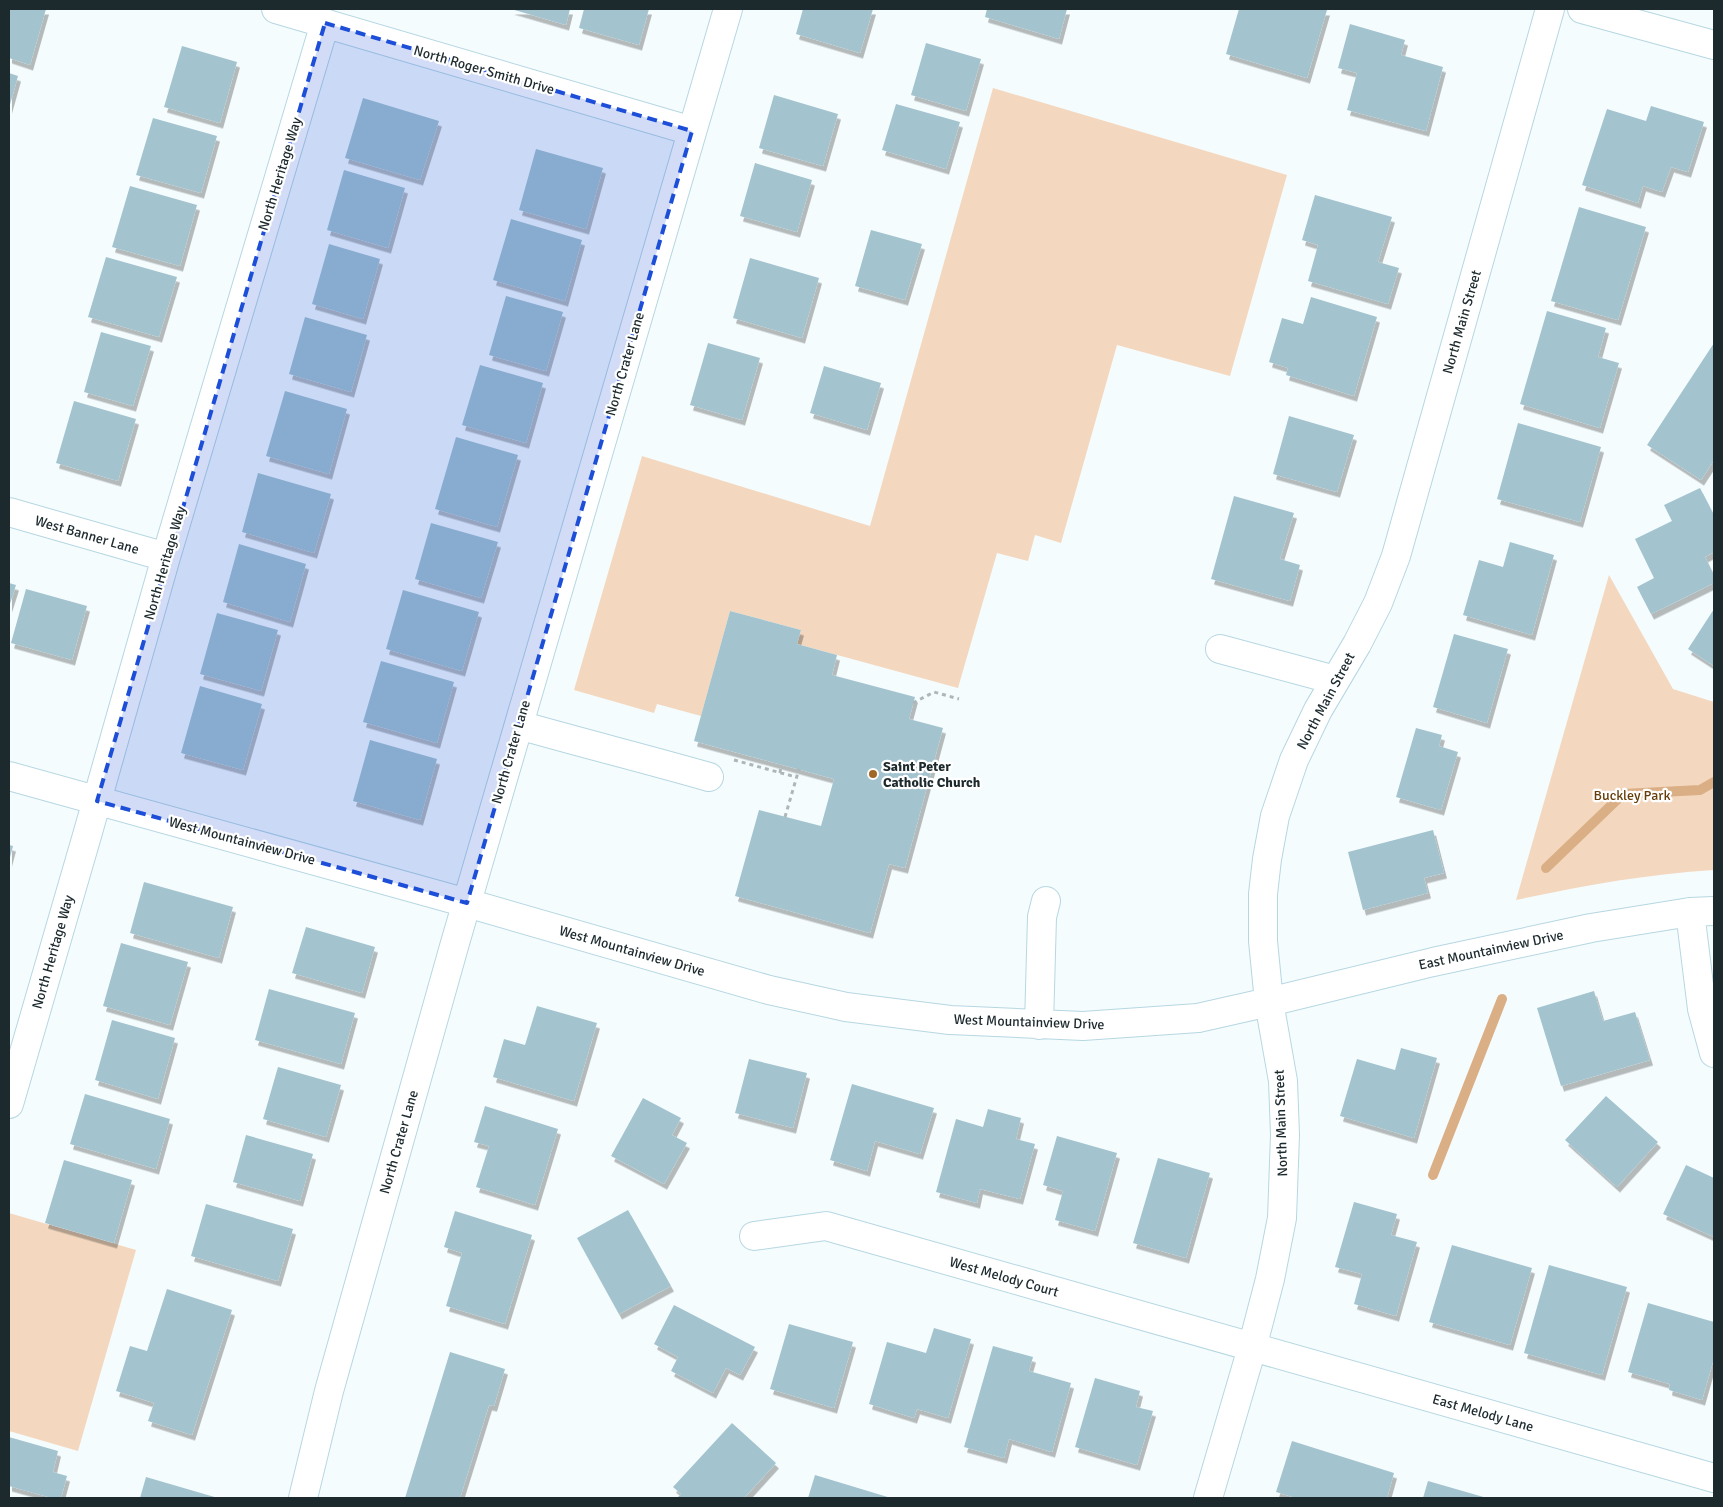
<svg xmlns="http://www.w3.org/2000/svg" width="1723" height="1507" font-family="Signika,sans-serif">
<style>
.green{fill:#f3d8bf}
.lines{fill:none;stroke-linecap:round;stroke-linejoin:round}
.stream{stroke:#daaf86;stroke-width:10}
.building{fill:#a3c4cf;filter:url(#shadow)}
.minor-casing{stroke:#b6d7e2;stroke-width:30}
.path{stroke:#adb6b9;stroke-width:3;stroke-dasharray:4 4;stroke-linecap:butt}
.minor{stroke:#fff;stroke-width:28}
.marked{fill:#1d4ed8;fill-opacity:0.2;stroke:#1d4ed8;stroke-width:4;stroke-dasharray:10 6;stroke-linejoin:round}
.poi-dot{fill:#a16726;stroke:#fff;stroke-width:2}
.labels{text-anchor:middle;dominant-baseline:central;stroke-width:4.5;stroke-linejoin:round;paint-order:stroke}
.street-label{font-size:14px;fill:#1c292d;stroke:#fff}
.poi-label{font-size:14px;font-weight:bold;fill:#1c292d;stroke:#fff;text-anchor:start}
.park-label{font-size:14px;fill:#663c09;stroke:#fff}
</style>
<defs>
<filter id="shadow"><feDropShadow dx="3" dy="5.5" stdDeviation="0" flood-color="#0004"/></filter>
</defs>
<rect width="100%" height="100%" fill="#f5fcfe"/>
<path class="green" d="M993,88L1287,175L1230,376L1117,345L1061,543L1035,535L1028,561L997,553L958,688L797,644L801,630L730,611L701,716L657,704L654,713L574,690L642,456L870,526Z
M1609,575L1673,689L1714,702V870C1647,874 1582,886 1516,900Z
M9,1213L136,1250L78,1451L9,1431Z"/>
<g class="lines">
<path class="stream" d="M1546,868L1623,794L1700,790L1714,782
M1433,1175L1502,999"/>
</g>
<path class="building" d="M9,9H46L30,65L9,58Z
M511,9H570L566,25Z
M584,9H649L639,45L579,28Z
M803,9H873L860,53L796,34Z
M987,9H1067L1059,39L985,17Z
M1239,9L1327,10L1307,78L1226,54Z
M1350,24L1405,40L1401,55L1443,67L1426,131L1347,110L1357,73L1338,68Z
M926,43L981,59L966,111L911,95Z
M182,46L237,62L220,123L164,107Z
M9,73L18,76L9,108Z
M774,95L838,114L823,166L759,148Z
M363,98L439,121L420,180L345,158Z
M896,104L960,122L946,169L882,150Z
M1651,106L1704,122L1688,172L1671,167L1662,192L1643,186L1638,203L1582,185L1607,109L1646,121Z
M153,118L217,136L201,193L136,175Z
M536,149L603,168L586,229L519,210Z
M755,163L812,180L797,232L740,216Z
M344,170L405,188L388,248L327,230Z
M130,186L197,205L180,266L112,247Z
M1315,195L1392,217L1378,262L1399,268L1388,304L1308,281L1318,245L1302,240Z
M1579,207L1646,227L1618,320L1551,301Z
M511,219L582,240L565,301L493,280Z
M871,230L922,244L905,300L855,286Z
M329,244L380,259L363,319L312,304Z
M106,257L177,277L159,337L88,317Z
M750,258L819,278L802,338L733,318Z
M506,296L563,312L546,371L489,355Z
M1311,297L1377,317L1354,396L1286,375L1288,368L1269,362L1282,318L1303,324Z
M1547,311L1606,328L1598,357L1619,363L1600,428L1520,404Z
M305,317L367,335L351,392L289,374Z
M101,332L151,346L133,406L84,392Z
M708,343L760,358L742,420L690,405Z
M1714,343V460L1701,480L1647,445Z
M480,365L543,383L526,443L462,425Z
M824,366L881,383L867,430L810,413Z
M285,391L347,409L329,474L266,456Z
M74,401L136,419L118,481L56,463Z
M1289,416L1354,435L1337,492L1273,474Z
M1518,423L1601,447L1580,522L1497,499Z
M456,437L518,455L497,527L435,509Z
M258,473L331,494L314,553L242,532Z
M1700,488L1714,515V552L1705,557L1714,575V583L1651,614L1637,587L1654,578L1635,539L1672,521L1664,505Z
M1234,496L1294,513L1280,559L1300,565L1290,601L1211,579Z
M431,523L498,542L481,598L415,579Z
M1510,542L1554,555L1532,635L1463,615L1479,560L1503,567Z
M239,544L306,564L290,622L223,602Z
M9,583L16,585L9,607Z
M26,589L87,606L72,660L11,643Z
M403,590L479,612L462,671L386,649Z
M1714,609V666L1688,649Z
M730,611L801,630L797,644L837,655L832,675L915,697L909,719L943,728L905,868L889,864L870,933L735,896L759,810L821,826L834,779L694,741Z
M217,613L278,630L261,691L200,674Z
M1454,634L1508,649L1487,723L1433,707Z
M381,661L454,682L437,743L363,722Z
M200,686L262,704L243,770L181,753Z
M1416,728L1442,735L1439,746L1458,752L1441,810L1396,797Z
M370,740L437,759L420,820L353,801Z
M1433,830L1444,873L1424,878L1428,893L1363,910L1348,852Z
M9,845L13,846L9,861Z
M144,882L233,907L219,958L130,933Z
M306,927L375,947L362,993L292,973Z
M121,943L188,962L170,1025L103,1006Z
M269,989L355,1013L341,1064L255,1040Z
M1594,991L1603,1021L1635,1012L1650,1060L1561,1086L1537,1008Z
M537,1006L597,1023L574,1101L493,1077L504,1039L525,1045Z
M112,1020L175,1038L158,1099L95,1080Z
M1401,1048L1437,1058L1414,1138L1340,1116L1357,1059L1395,1070Z
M749,1059L807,1073L793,1128L735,1113Z
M278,1067L341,1085L326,1137L263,1119Z
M852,1084L934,1108L920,1154L875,1141L867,1171L830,1160Z
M85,1094L170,1119L156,1169L70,1144Z
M1606,1096L1658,1142L1617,1187L1565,1140Z
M643,1098L681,1118L672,1135L687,1143L664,1184L611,1156Z
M485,1106L558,1129L535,1205L476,1187L489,1146L474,1142Z
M988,1109L1021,1118L1016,1139L1035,1144L1020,1199L980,1189L977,1203L936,1192L956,1119L983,1127Z
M246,1135L313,1154L300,1201L233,1182Z
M1057,1136L1117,1153L1095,1231L1055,1220L1063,1191L1043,1185Z
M1158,1158L1210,1173L1186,1258L1133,1243Z
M64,1160L132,1180L114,1243L45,1223Z
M1686,1165L1714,1178V1237L1663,1214Z
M1354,1202L1397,1214L1391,1235L1417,1242L1396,1316L1354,1304L1362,1274L1335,1267Z
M206,1204L293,1229L278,1281L191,1256Z
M628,1210L671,1286L619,1314L577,1238Z
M455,1211L532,1235L505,1324L446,1306L462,1253L444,1247Z
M1452,1245L1532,1268L1510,1345L1429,1322Z
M1549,1265L1627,1287L1602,1375L1524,1353Z
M167,1289L232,1310L192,1435L148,1421L154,1403L116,1391L130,1346L147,1351Z
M1648,1303L1714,1322V1358L1702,1400L1669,1390L1670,1384L1628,1372Z
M674,1305L755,1347L740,1375L726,1368L713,1393L671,1371L678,1357L654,1344Z
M789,1324L853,1342L834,1408L770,1389Z
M934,1328L971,1339L948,1418L917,1409L914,1418L869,1404L887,1342L926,1353Z
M993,1346L1033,1357L1029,1371L1071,1383L1052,1452L1009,1439L1004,1458L964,1447Z
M450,1352L505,1369L494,1406L489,1405L460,1498H405Z
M1095,1378L1140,1391L1136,1407L1153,1411L1137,1465L1075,1447Z
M732,1423L776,1463L744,1498H677L681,1494L673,1487Z
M9,1437L58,1451L53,1472L67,1476L61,1498H52L9,1486Z
M1292,1441L1394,1473L1387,1498H1296L1276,1492Z
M815,1475L891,1498H808Z
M146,1477L218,1498H140Z
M1428,1481L1487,1498H1423Z"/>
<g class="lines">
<g class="minor-casing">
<path id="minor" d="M276,9L692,131
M1582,9L1714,45
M9,512L166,557
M1220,649L1335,680
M519,725C582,743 646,759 709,777
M9,776L467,903L769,990L846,1007L950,1020L1083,1026L1198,1018L1269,1002L1433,962L1591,928L1690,912L1714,911
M1690,912L1702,1009L1714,1053
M1039,1025L1042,917L1046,901
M9,1104L86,839L166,557L325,23
M754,1236L826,1226L1714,1478
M303,1498L329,1391L455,943L728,9
M1208,1498L1252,1348L1270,1279L1282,1218L1285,1135L1283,1081L1269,1002L1263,941V894L1267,859L1275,816L1294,760L1318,710L1357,644L1378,603L1396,556L1550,9"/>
</g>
<path class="path" d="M913,703L934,692L959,699
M734,760L796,777
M780,773L781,765
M785,817L799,769"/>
<use href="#minor" class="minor"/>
</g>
<path class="marked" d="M325,23L692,131L467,903L97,801Z"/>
<circle class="poi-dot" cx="873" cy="774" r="5"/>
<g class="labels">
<g class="street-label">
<text transform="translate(484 70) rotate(16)">North Roger Smith Drive</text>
<text transform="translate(280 174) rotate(-73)">North Heritage Way</text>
<text transform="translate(1462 322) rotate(-74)">North Main Street</text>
<text transform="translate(625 364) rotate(-74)">North Crater Lane</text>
<text transform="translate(87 535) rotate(16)">West Banner Lane</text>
<text transform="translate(165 563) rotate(-74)">North Heritage Way</text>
<text transform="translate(1326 701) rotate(-62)">North Main Street</text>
<text transform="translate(511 752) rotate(-74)">North Crater Lane</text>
<text transform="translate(242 841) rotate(15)">West Mountainview Drive</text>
<text transform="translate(1491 950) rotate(-12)">East Mountainview Drive</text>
<text transform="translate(632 951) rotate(16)">West Mountainview Drive</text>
<text transform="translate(53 952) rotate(-74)">North Heritage Way</text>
<text transform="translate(1029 1022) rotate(2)">West Mountainview Drive</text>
<text transform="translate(1281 1123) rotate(-92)">North Main Street</text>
<text transform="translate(399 1142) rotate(-74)">North Crater Lane</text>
<text transform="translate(1004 1277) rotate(16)">West Melody Court</text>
<text transform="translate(1483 1413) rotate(16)">East Melody Lane</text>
</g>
<g class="poi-label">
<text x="883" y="766">Saint Peter<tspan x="883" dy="16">Catholic Church</tspan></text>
</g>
<g class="park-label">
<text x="1632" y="795">Buckley Park</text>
</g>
</g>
<rect width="1723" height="1507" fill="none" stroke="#1c292d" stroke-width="20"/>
</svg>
